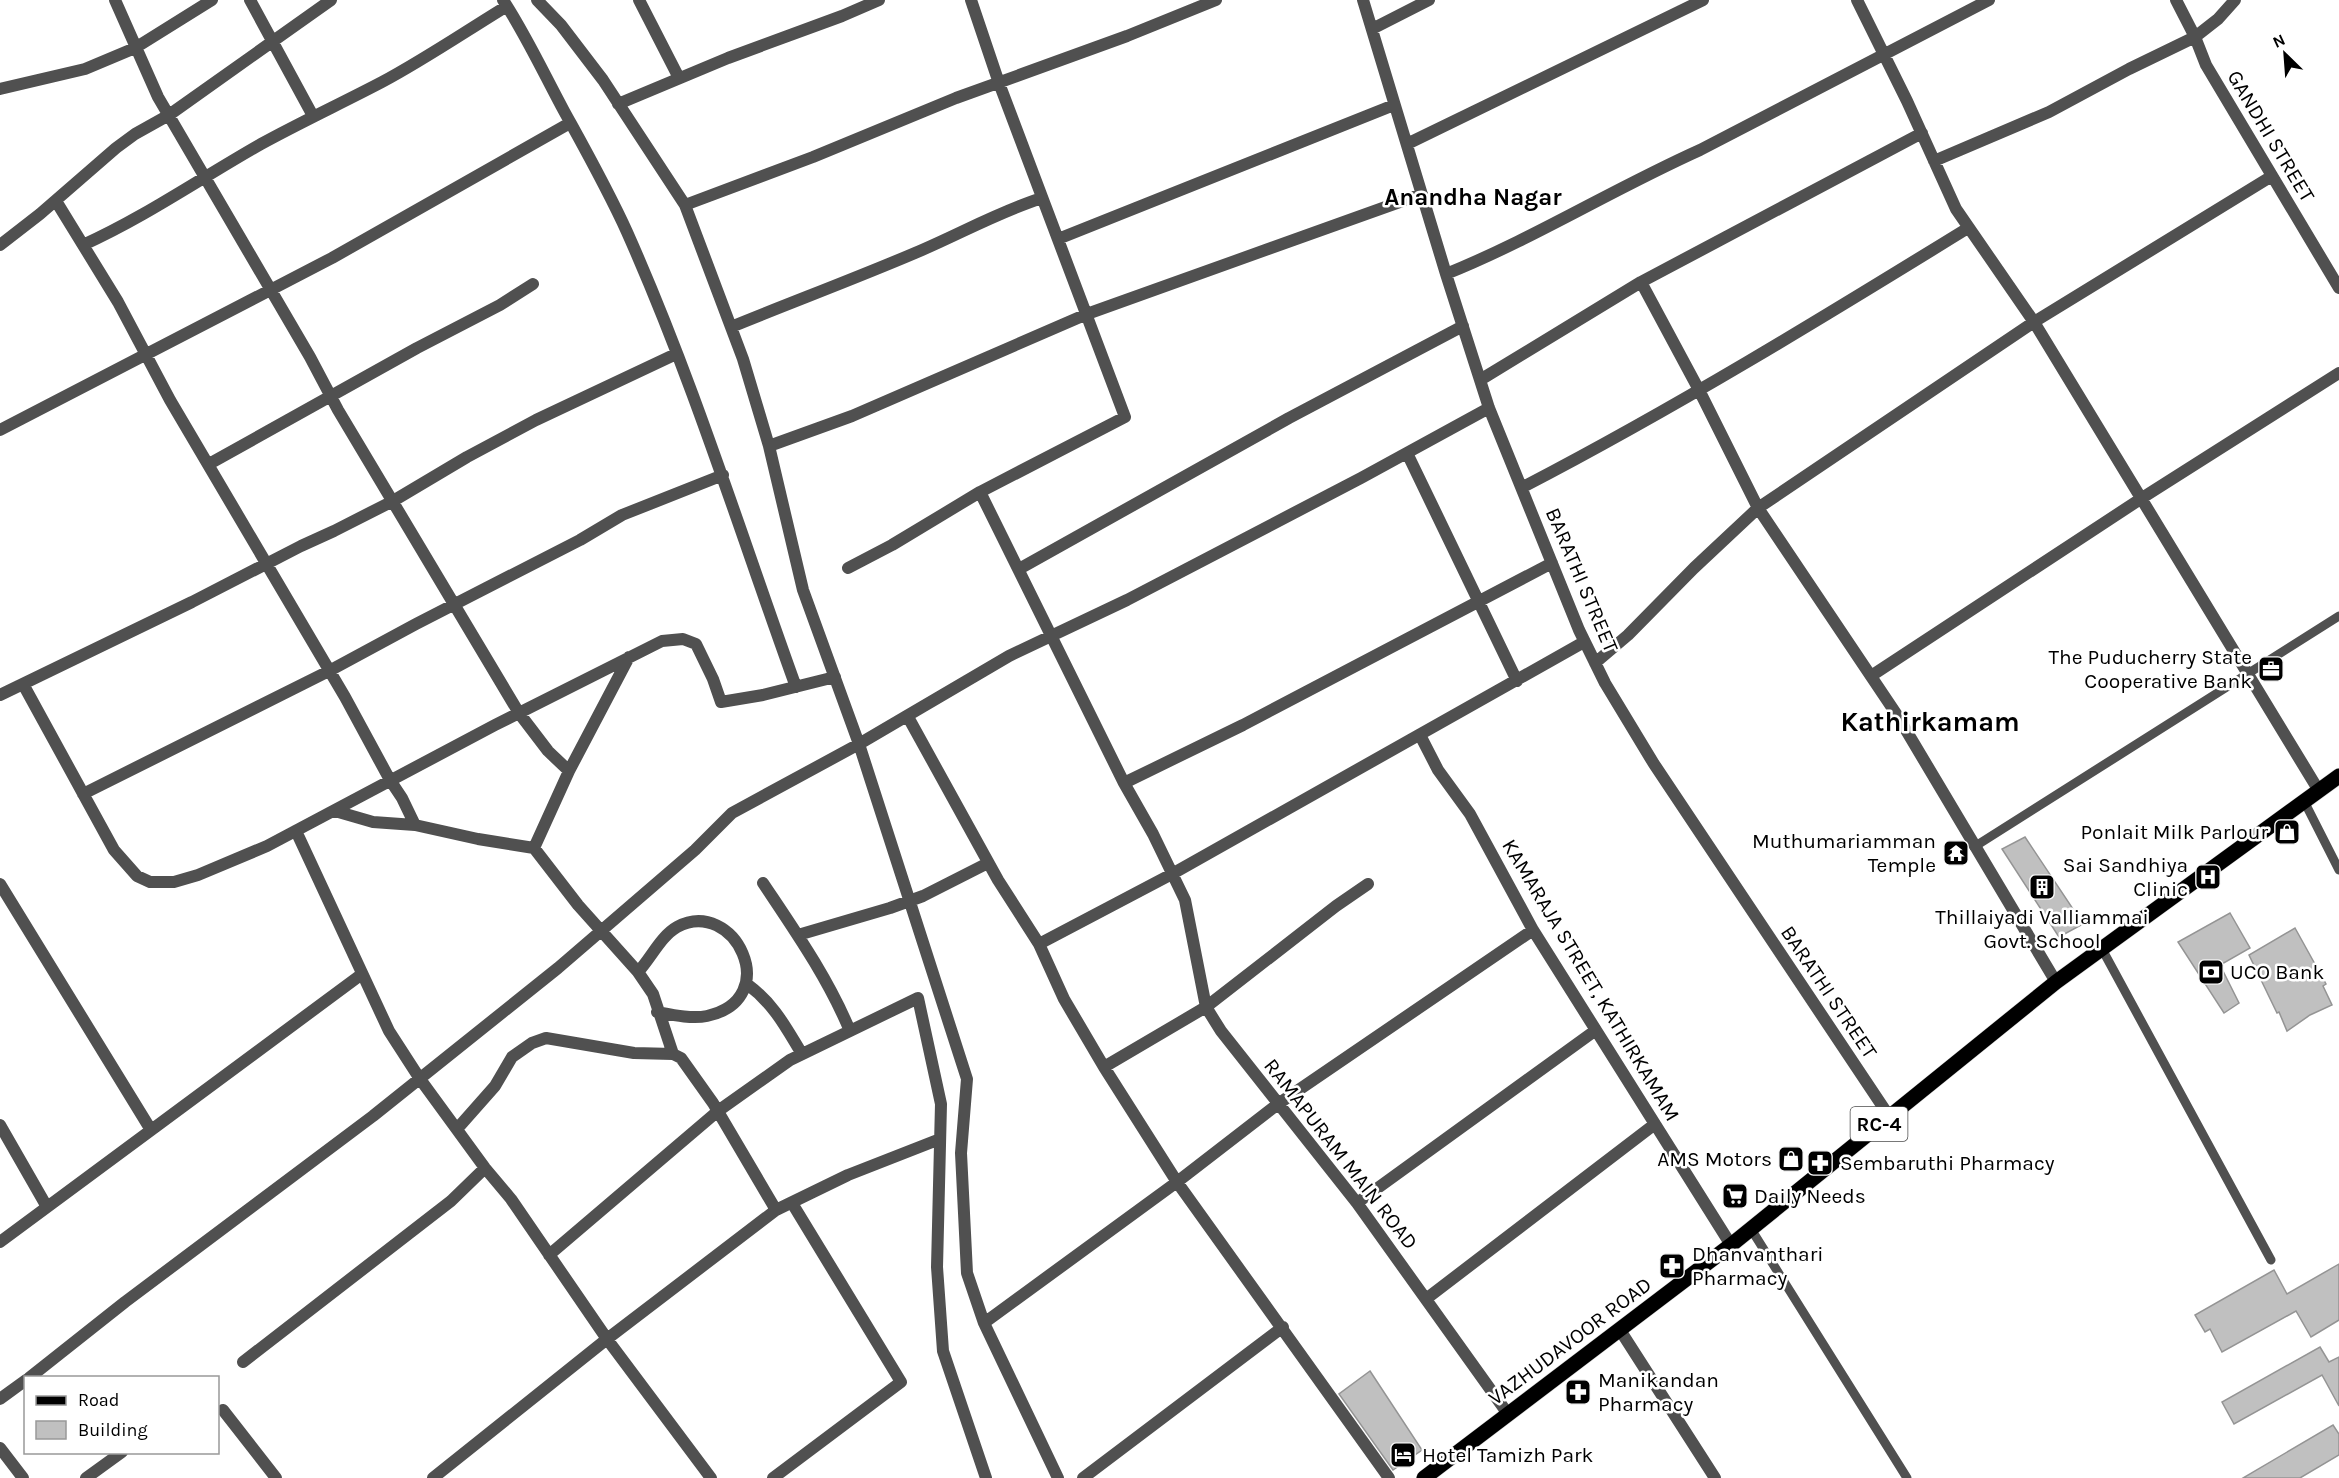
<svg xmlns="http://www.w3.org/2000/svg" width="2339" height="1478" font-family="Karla,sans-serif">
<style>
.building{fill:#c0c0c0;stroke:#949494;stroke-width:1.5}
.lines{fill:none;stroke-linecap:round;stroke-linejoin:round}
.primary-casing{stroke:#dbdbdb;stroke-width:16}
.lane{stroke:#505050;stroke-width:9}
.street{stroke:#505050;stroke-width:12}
.primary{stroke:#000;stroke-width:15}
.labels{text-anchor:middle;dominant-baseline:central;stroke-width:5;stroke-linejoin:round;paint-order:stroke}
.shield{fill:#fff;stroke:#4c4c4c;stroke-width:1.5}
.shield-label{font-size:20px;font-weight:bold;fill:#000}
.street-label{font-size:21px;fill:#000;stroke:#fff}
.poi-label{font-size:21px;fill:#000;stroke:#fff;text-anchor:start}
.quarter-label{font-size:24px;font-weight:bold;fill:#000;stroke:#fff}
.district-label{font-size:27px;font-weight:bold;fill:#000;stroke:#fff}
</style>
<rect width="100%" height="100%" fill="#fff"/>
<path class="building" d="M2025,837L2083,924L2059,937L2002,849Z
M2230,913L2250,948L2220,965L2239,1003L2224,1013L2178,942Z
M2295,928L2326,984L2323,986L2332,1005L2310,1015L2287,1031L2279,1012L2277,1013L2249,955Z
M2339,1264V1320L2311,1337L2296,1311L2222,1352L2210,1329L2205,1332L2195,1315L2274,1270L2287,1294Z
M2320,1347L2329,1362L2339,1357V1406L2322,1375L2234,1424L2222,1402Z
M1370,1371L1422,1450L1393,1470L1339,1394Z
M2333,1425L2339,1434V1455L2300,1478H2243Z"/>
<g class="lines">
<g class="primary-casing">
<path id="primary" d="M1424,1478L1731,1245L2056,982L2339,776"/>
</g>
<path class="lane" d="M2304,801L2339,870
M1974,847L2339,616
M2102,949L2271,1260
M1751,1229L1907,1478"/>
<path class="street" d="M115,0L158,97L310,357L338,410L519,713L548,751L569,771
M250,0L313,116
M503,0C526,35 544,74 564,111C586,151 608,190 627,232C693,380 741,535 796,687
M537,0L561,25L603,80L685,205L743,359L769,446L803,590L859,744L967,1079L961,1153L967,1273L984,1323L1058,1478
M639,0L679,78
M1363,0L1446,274L1489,408L1579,630L1605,683L1654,764L1889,1116
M1857,0L1907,101L1956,209L2034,322L2319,791
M2176,0L2195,37L2206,65L2339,288
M1372,29L1429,0
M0,89L85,69L135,48L212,0
M618,104L728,58L842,16L879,0
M1407,144L1703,0
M1934,161L2049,112L2129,69L2195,37L2218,19L2235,0
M56,201L118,302L170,400L345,697L390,780L402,798L415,825
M685,205L813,157L956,98L1127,36L1216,0
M1058,239L1394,105
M0,245L40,214L116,148L135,134L169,115L331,0
M83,245C145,217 201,178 261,144C301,122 342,103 382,82C425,59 466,31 507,6
M1446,274C1533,239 1613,189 1700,150L1989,0
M1641,282L1699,390L1758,508L1897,715L2056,982
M731,327C792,302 854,279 915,253C958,235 998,212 1042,198
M1480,380L1641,282L1922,133
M0,430L332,258L570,123
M769,446L852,416L1087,314L1422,194
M1407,453L1517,681
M209,464L417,348L500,305L533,284
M1523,487C1675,408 1822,318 1968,228
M980,492L1124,783L1153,834L1185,900L1206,1007L1221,1031L1357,1203L1508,1414
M848,568L892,545L980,492L1125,417L999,83L971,0
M1019,569L1289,418L1463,326
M1595,663L1628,635L1694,568L1758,508L2034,322L2272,176
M1871,676L2142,498L2339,373
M23,684L114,850L137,876L150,882H174L198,875L267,846L495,725L662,641L683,639L696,644L713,679L721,702L763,695L835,677
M0,695L192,602L301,546L334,531L393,501L467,457L536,420L676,354
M908,717L998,880L1039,944L1064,999L1104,1067L1177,1182L1389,1478
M1420,735L1438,770L1470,814L1533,930L1731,1245
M1124,783L1243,725L1552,563
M83,794L329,671L416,624L580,540L622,515L723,475
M335,811L373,822L415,825L478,839L534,848L578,905L638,972L653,994L673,1054
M296,831L389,1031L420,1079L485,1168L511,1199L607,1339L711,1478
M534,848L569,771L629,657
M763,883C795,931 828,978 850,1031
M0,884L151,1130
M798,935L890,908L923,896L988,863
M1039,944L1172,874L1584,642
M638,972C651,958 661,936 677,927C734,896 785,999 707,1016C692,1019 673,1015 657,1012
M747,984C774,1004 785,1026 802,1054
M1104,1067L1206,1007L1336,906L1368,884
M0,1125L47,1207
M457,1129L495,1086L512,1057L532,1043L546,1038L634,1053L673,1054L681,1058L713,1103L776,1210
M1357,1203L1596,1030
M0,1242L362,974
M549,1255L718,1111L790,1060L918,998L941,1104L937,1267L943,1351L986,1478
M1426,1299L1655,1124
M984,1323L1177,1182L1278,1104L1533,930
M1620,1330L1715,1478
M243,1362L451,1201L485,1168
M29,1378L125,1302L373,1116L558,968L695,850L732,813L859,744L1009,656L1127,600L1361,478L1489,408
M0,1399L26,1380
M223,1410L276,1478
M0,1448L23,1478
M86,1478L122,1452
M433,1478L607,1339L776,1210L848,1175L940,1139
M773,1478L901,1382L792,1203
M1083,1478L1283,1327"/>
<use href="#primary" class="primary"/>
</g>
<defs>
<g id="office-square" transform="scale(1.35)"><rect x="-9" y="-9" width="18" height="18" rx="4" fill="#000" stroke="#fff"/><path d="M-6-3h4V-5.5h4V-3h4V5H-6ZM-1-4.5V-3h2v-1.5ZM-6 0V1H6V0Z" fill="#fff"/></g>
<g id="shop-square" transform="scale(1.35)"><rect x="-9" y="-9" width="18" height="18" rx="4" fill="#000" stroke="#fff"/><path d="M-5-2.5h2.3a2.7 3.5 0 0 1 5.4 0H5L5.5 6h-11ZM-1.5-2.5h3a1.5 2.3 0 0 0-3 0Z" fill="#fff"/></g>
<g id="temple-square" transform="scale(1.35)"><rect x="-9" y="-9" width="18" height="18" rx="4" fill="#000" stroke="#fff"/><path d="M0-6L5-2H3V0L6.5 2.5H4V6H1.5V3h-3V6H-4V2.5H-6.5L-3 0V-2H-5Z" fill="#fff"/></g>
<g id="hospital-square" transform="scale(1.35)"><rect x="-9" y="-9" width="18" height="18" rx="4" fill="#000" stroke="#fff"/><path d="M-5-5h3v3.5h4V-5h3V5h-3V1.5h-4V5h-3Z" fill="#fff"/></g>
<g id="building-square" transform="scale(1.35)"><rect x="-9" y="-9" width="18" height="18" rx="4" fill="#000" stroke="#fff"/><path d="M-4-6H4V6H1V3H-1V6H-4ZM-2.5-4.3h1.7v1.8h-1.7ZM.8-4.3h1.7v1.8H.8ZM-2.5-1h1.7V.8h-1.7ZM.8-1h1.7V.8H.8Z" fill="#fff"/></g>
<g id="bank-square" transform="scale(1.35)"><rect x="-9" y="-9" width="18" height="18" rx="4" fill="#000" stroke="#fff"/><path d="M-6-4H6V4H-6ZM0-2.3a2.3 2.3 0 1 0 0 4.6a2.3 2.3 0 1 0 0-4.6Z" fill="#fff"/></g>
<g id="pharmacy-square" transform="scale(1.35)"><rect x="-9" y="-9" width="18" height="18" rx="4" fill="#000" stroke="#fff"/><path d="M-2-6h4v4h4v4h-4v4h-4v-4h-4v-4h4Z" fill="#fff"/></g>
<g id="supermarket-square" transform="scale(1.35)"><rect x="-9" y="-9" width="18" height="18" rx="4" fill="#000" stroke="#fff"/><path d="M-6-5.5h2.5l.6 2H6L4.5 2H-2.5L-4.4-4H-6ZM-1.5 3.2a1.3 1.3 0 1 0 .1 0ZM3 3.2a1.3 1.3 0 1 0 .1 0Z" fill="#fff"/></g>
<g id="hotel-square" transform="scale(1.35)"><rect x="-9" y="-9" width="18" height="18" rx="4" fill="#000" stroke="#fff"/><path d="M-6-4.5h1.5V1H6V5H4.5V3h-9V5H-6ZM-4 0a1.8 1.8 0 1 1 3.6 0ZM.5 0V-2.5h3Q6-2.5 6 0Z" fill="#fff"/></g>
</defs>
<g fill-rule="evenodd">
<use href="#office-square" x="2271" y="669"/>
<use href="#shop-square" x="2287" y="832"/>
<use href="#temple-square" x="1956" y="853"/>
<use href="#hospital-square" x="2208" y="877"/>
<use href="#building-square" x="2042" y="887"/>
<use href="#bank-square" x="2211" y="972"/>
<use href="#shop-square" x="1791" y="1159"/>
<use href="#pharmacy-square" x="1820" y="1163"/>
<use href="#supermarket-square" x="1735" y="1196"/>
<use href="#pharmacy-square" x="1672" y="1266"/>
<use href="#pharmacy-square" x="1578" y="1392"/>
<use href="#hotel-square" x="1403" y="1455"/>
</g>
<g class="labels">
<rect class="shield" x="1850.5" y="1107" width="57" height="34" rx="4.5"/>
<g class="shield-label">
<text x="1879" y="1124">RC-4</text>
</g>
<g class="street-label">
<text transform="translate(2271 136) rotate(59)">GANDHI STREET</text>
<text transform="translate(1582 580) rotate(67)">BARATHI STREET</text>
<text transform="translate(1591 980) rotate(59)">KAMARAJA STREET, KATHIRKAMAM</text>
<text transform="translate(1829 992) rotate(56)">BARATHI STREET</text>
<text transform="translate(1341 1154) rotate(52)">RAMAPURAM MAIN ROAD</text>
<text transform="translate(1570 1341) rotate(-37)">VAZHUDAVOOR ROAD</text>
</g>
<g class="poi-label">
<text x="2252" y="657" text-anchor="end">The Puducherry State<tspan x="2252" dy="24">Cooperative Bank</tspan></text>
<text x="2268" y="832" text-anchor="end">Ponlait Milk Parlour</text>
<text x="1936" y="841" text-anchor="end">Muthumariamman<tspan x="1936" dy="24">Temple</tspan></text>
<text x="2188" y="865" text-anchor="end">Sai Sandhiya<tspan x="2188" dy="24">Clinic</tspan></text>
<text x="2042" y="917" text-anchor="middle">Thillaiyadi Valliammai<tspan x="2042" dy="24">Govt. School</tspan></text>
<text x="2230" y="972">UCO Bank</text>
<text x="1772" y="1159" text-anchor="end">AMS Motors</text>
<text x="1840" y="1163">Sembaruthi Pharmacy</text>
<text x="1754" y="1196">Daily Needs</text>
<text x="1692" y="1254">Dhanvanthari<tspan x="1692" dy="24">Pharmacy</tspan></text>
<text x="1598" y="1380">Manikandan<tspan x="1598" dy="24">Pharmacy</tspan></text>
<text x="1422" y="1455">Hotel Tamizh Park</text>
</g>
<g class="quarter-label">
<text x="1473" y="197">Anandha Nagar</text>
</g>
<g class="district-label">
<text x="1930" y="722">Kathirkamam</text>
</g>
</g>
<rect x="24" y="1376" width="195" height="78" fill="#ffffff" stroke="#999999" stroke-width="1.5"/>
<rect x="36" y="1396" width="30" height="9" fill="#000000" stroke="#999999" stroke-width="1.5"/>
<text x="78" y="1406" font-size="18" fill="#000000">Road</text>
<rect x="36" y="1421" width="30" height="18" fill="#c0c0c0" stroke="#999999" stroke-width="1.5"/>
<text x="78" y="1436" font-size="18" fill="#000000">Building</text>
<g transform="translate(2285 54) rotate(335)" stroke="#ffffff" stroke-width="4.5" paint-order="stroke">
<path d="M0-4.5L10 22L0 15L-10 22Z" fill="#000000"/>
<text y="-9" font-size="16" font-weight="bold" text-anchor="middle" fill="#000000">N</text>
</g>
</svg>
